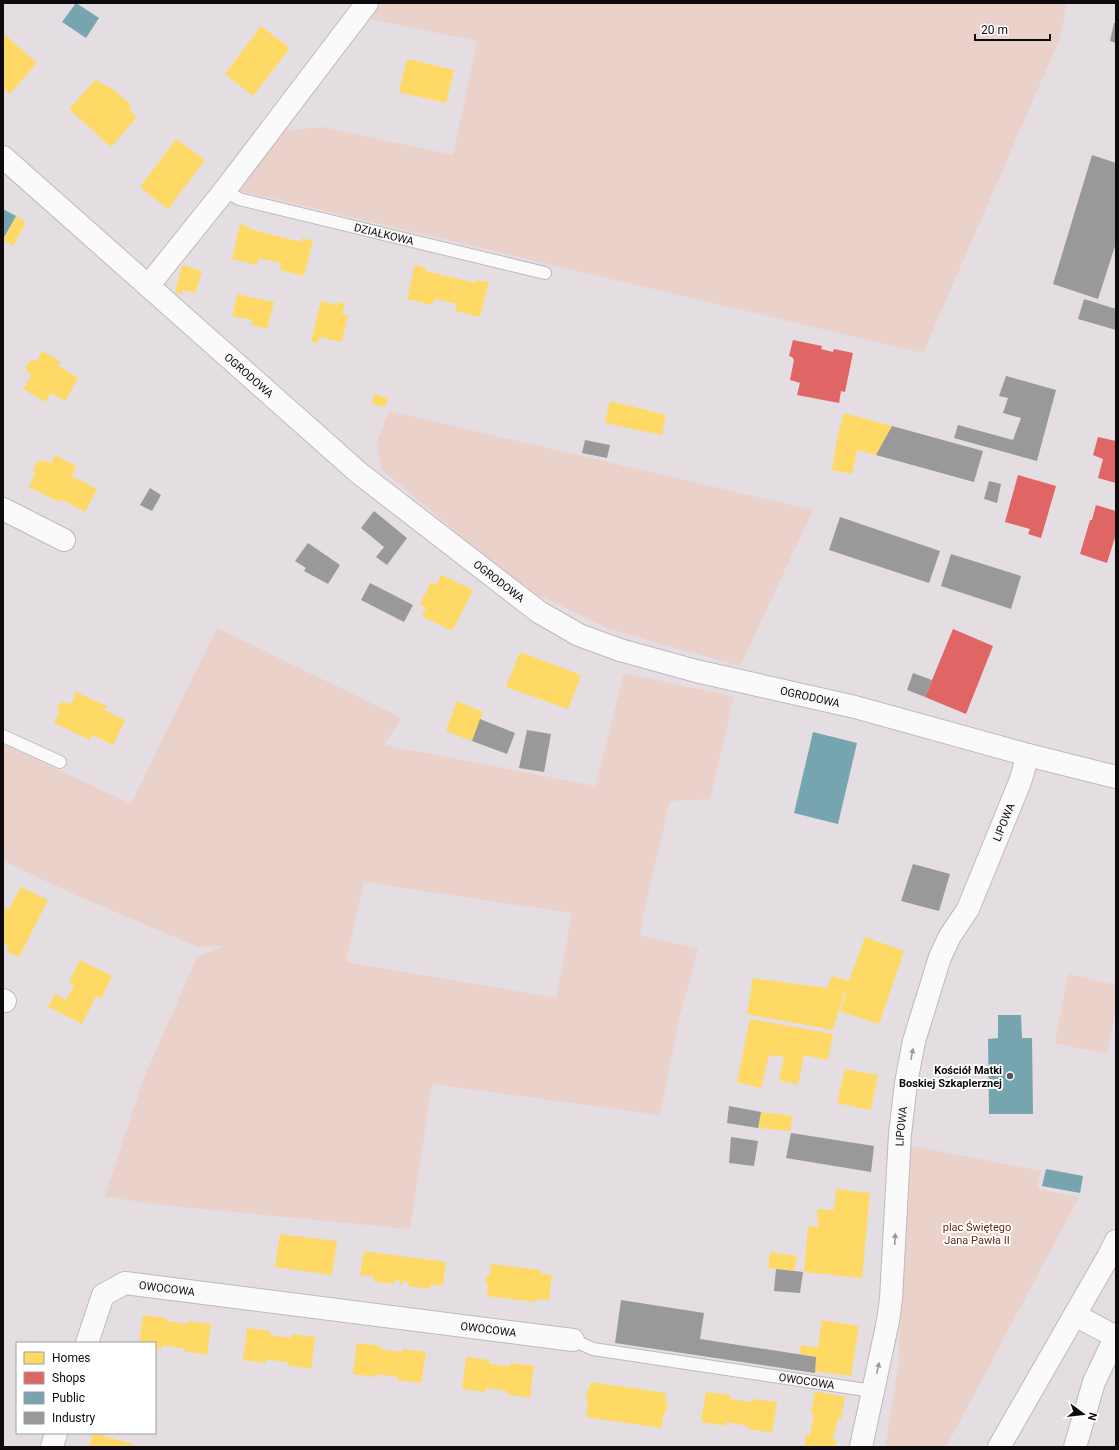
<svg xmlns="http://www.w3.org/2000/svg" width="1119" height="1450" font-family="Roboto,sans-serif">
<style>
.green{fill:#ead1ca;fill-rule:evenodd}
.homes{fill:#ffd966}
.shops{fill:#e06666}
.public{fill:#76a5af}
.industry{fill:#999}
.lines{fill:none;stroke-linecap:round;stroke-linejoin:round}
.service-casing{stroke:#bfb9bc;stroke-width:14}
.minor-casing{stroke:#bfb9bc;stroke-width:24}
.tertiary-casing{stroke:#bfb9bc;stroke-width:24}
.service{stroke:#fbfafa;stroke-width:12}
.minor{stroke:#fbfafa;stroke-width:22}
.tertiary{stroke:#fbfafa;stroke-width:22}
.oneway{fill:#9c9a9b}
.poi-dot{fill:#595457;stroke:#fff;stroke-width:1.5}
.labels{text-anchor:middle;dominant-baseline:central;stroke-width:4;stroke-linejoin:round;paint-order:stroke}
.street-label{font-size:11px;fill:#0e0a0d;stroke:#fff}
.poi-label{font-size:11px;font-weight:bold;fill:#0e0a0d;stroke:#fff;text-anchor:end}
.park-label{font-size:11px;fill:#662911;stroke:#fff}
</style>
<rect width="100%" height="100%" fill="#e4dde1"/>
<path class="green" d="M382,3H1067L1060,38L923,353L237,190L283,131L322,127L453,155L477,41L370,19Z
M389,411L813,510L740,666L609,629L524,588L382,470L376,445Z
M217,628L402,718L384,745L595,786L624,673L734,697L710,799L670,801L644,911L640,935L698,949L679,1020L660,1115L432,1084L410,1229L152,1204L105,1196L144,1078L197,957L225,946L198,947L78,896L3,861V744L131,804ZM364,882L572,913L556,998L346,962Z
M1068,974L1116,985V1008L1107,1054L1055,1043Z
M907,1145L1041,1171L1037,1189L1079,1197L946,1447H885L899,1362Z"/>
<path class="homes" d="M261,26L290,48L253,96L225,74Z
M3,33L37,63L10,94L3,88Z
M407,59L454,70L446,103L399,92Z
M96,79L101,84L110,87L130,104L131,111L137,117L111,147L69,109Z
M176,139L205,160L168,209L140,187Z
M16,216L26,223L13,246L3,240V239Z
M240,224L250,227L249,229L301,242L302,238L313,241L304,276L280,270L281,263L259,258L257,265L232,259Z
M182,265L202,271L195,293L183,290L182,294L175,293Z
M415,265L426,268L425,271L477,283V280L489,282L480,317L455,311L457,304L445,301L434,299L432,305L407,299Z
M237,294L274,302L267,329L251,325L252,320L232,316Z
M321,301L338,305V302L345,303L342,314L348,315L342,342L320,337L317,343L311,342Z
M42,351L61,362L58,366L78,378L65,401L51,393L46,402L23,389L32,375L27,372L26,367L29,362L34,360L36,362Z
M374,394L388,398L385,407L372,404Z
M610,401L666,415L662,435L605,423Z
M844,413L892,426L876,455L857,450L852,474L832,470L838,434Z
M55,455L76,466L72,476L97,489L85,512L61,499L59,502L29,487L35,474L33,470L37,462L42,460L51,463Z
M441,575L473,590L452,631L422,616L426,608L420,604L431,582L436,585Z
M520,652L581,675L568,709L506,687Z
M76,692L107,706L104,710L125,720L113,745L92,735L90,740L54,723L59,713L57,708L60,703L65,702L71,704Z
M457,701L483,712L472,741L446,731Z
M21,887L48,900L19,957L6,951L9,946L3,943V907L8,910Z
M865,937L904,951L879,1024L840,1011L846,993H844L833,1030L747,1014L753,978L827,988L832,976L849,981Z
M80,960L112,976L101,999L96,996L82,1024L48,1007L55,994L66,1000L74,985L69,982Z
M750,1019L833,1034L828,1060L804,1055L798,1085L779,1080L784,1057L769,1055L761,1088L737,1082Z
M845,1069L878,1075L871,1110L837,1103Z
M761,1112L793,1116L790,1131L758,1128Z
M836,1189L870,1193L862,1278L804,1272L808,1226L818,1227L819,1221H817L818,1209L834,1210Z
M280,1234L337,1241L332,1275L275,1267Z
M364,1251L446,1262L443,1286L431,1284L430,1289L408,1286L409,1282L403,1281L402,1285H400V1281L395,1280L394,1284L373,1281V1276L360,1275Z
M770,1252L797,1256L794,1271L768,1268Z
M491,1264L541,1270L540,1273L552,1275L549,1300L537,1299L536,1302L487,1296L488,1285L485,1281L486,1277L490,1274Z
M143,1315L166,1318V1321L187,1324L188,1321L211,1324L207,1355L184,1351V1348L173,1347L162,1345V1348H155V1343H139Z
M822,1320L859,1326L851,1376L814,1371L816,1357L800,1354L801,1345L818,1348Z
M247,1328L270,1331V1335L291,1338L292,1334L315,1337L311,1369L287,1365L288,1362L277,1361L267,1359L266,1363L243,1360Z
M357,1343L381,1346L380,1349L402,1352V1349L426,1352L421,1383L398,1380V1377L377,1374L376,1377L353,1374Z
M466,1357L489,1360V1364L500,1365L510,1367L511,1363L534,1366L530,1398L507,1394V1391L486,1388L485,1392L462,1389Z
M591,1382L666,1393L665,1402H668L666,1412H664L661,1428L586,1417L588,1400H586L587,1390H589Z
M815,1391L845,1397L841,1419H838L835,1430L833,1440L837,1441L835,1447H804L806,1435H810L812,1425L814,1414L811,1413Z
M706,1392L731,1395L730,1399L751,1402L752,1399L777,1402L772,1433L748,1429V1426L726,1422V1426L701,1422Z
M93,1433L129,1443L137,1447H89Z"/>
<path class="shops" d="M793,340L822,346L821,349L833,352L834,349L853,353L845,392L841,391L839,403L797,395L800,383L790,380L794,360L792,357L789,356Z
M1098,437L1116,441V483L1098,478L1103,459L1093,455Z
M1018,475L1056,486L1041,538L1028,534L1030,529L1005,522Z
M1096,505L1116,511V534L1107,563L1080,554L1090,520H1092Z
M953,629L993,646L966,714L925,697Z"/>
<path class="public" d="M76,3L99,18L86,38L62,22Z
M3,209L16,216L3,239Z
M813,732L857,743L838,824L794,813Z
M998,1015H1021L1022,1038H1032L1033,1114H989L988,1039L998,1038Z
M1046,1169L1083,1176L1080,1193L1042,1186Z"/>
<path class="industry" d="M1114,23H1116V43L1110,41Z
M1092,155L1116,163V243L1098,299L1053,284Z
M1084,299L1116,309V330L1078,319Z
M1006,376L1056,390L1037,461L954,438L958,425L1013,440L1021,418L1003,413L1008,398L999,396Z
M892,426L983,451L974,482L876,455Z
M585,440L610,445L607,458L582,453Z
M989,481L1001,484L997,503L984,499Z
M150,488L161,495L152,511L140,505Z
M374,511L407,538L387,565L376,557L384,547L361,528Z
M840,517L940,551L929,583L829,550Z
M308,543L340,565L328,584L304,571L306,568L295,561Z
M951,554L1021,576L1011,609L941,586Z
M370,583L413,605L404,622L361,600Z
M913,673L932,680L925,697L907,690Z
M480,719L515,733L507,754L472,741Z
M527,730L551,734L544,772L519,768Z
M913,864L950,874L939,911L901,901Z
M729,1106L761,1112L758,1128L727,1123Z
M791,1133L874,1146L871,1172L786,1158Z
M731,1137L758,1141L754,1166L729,1163Z
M776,1269L803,1272L800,1293L774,1291Z
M621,1300L704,1313L700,1339L816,1357L815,1373L615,1343Z"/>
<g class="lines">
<g class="service-casing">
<g id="service">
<path id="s1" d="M225,190L239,199L545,273"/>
<path d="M3,736L60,762"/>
<path id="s2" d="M573,1340L593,1349L873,1391"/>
</g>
</g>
<g class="minor-casing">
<g id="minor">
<path id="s3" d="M3,157L359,473L539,612L579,635L620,650L696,671L855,707L1028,755L1116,777"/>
<path d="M148,286L225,190L367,3"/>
<path d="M3,509L64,540"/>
<path d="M3,1000L5,1001"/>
<path d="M1075,1315L1116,1337"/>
<path id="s4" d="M87,1343L103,1295L125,1283L573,1340"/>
<path d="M52,1447L56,1433"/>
<path id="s5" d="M861,1447L888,1321L891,1299L900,1134L906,1083L914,1041L940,957L950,936L968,909L1020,782L1028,755"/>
<path d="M1075,1447L1094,1382L1115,1338"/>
</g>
</g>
<g class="tertiary-casing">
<path id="tertiary" d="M999,1447L1108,1257L1116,1241"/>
</g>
<use href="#service" class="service"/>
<use href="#minor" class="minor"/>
<use href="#tertiary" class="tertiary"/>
</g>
<defs><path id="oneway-solid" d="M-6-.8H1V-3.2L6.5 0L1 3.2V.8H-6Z"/></defs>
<g class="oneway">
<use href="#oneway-solid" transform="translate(912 1054) rotate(-79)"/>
<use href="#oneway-solid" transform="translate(895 1239) rotate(-87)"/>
<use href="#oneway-solid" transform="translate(878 1368) rotate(-78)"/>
</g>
<circle class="poi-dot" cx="1010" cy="1076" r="4"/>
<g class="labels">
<g class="street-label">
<text stroke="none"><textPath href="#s1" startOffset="166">DZIAŁKOWA</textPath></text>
<text stroke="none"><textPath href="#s3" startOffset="329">OGRODOWA</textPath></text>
<text stroke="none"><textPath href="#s3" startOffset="653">OGRODOWA</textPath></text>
<text stroke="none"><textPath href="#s3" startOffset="989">OGRODOWA</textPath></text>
<text stroke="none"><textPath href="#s5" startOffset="648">LIPOWA</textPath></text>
<text stroke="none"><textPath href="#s5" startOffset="324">LIPOWA</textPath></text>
<text stroke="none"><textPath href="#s4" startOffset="118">OWOCOWA</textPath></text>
<text stroke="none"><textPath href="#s4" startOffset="442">OWOCOWA</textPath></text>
<text stroke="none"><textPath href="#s2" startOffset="238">OWOCOWA</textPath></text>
</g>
<g class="poi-label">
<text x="1002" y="1070">Kościół Matki<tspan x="1002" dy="13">Boskiej Szkaplerznej</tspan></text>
</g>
<g class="park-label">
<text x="977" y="1227">plac Świętego<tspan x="977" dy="13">Jana Pawła II</tspan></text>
</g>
</g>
<rect width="1119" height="1450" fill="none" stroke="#0e0a0d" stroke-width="8"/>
<rect x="16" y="1342" width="140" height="92" fill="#ffffff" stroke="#9f9d9e"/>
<rect x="24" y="1352" width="20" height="12" fill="#ffd966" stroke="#9f9d9e"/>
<text x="52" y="1362" font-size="12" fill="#0e0a0d">Homes</text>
<rect x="24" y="1372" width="20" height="12" fill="#e06666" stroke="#9f9d9e"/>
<text x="52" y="1382" font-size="12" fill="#0e0a0d">Shops</text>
<rect x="24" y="1392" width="20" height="12" fill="#76a5af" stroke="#9f9d9e"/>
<text x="52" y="1402" font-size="12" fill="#0e0a0d">Public</text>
<rect x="24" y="1412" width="20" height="12" fill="#999999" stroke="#9f9d9e"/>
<text x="52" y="1422" font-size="12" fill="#0e0a0d">Industry</text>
<g transform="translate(1083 1414) rotate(105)" stroke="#ffffff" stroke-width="3" paint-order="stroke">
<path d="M0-3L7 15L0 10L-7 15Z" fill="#0e0a0d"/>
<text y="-6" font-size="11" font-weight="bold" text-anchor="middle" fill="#0e0a0d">N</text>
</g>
<path d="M975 34v6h75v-6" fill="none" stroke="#0e0a0d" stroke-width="2"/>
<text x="981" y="34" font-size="12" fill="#0e0a0d" stroke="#ffffff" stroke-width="3" paint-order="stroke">20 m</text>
</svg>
